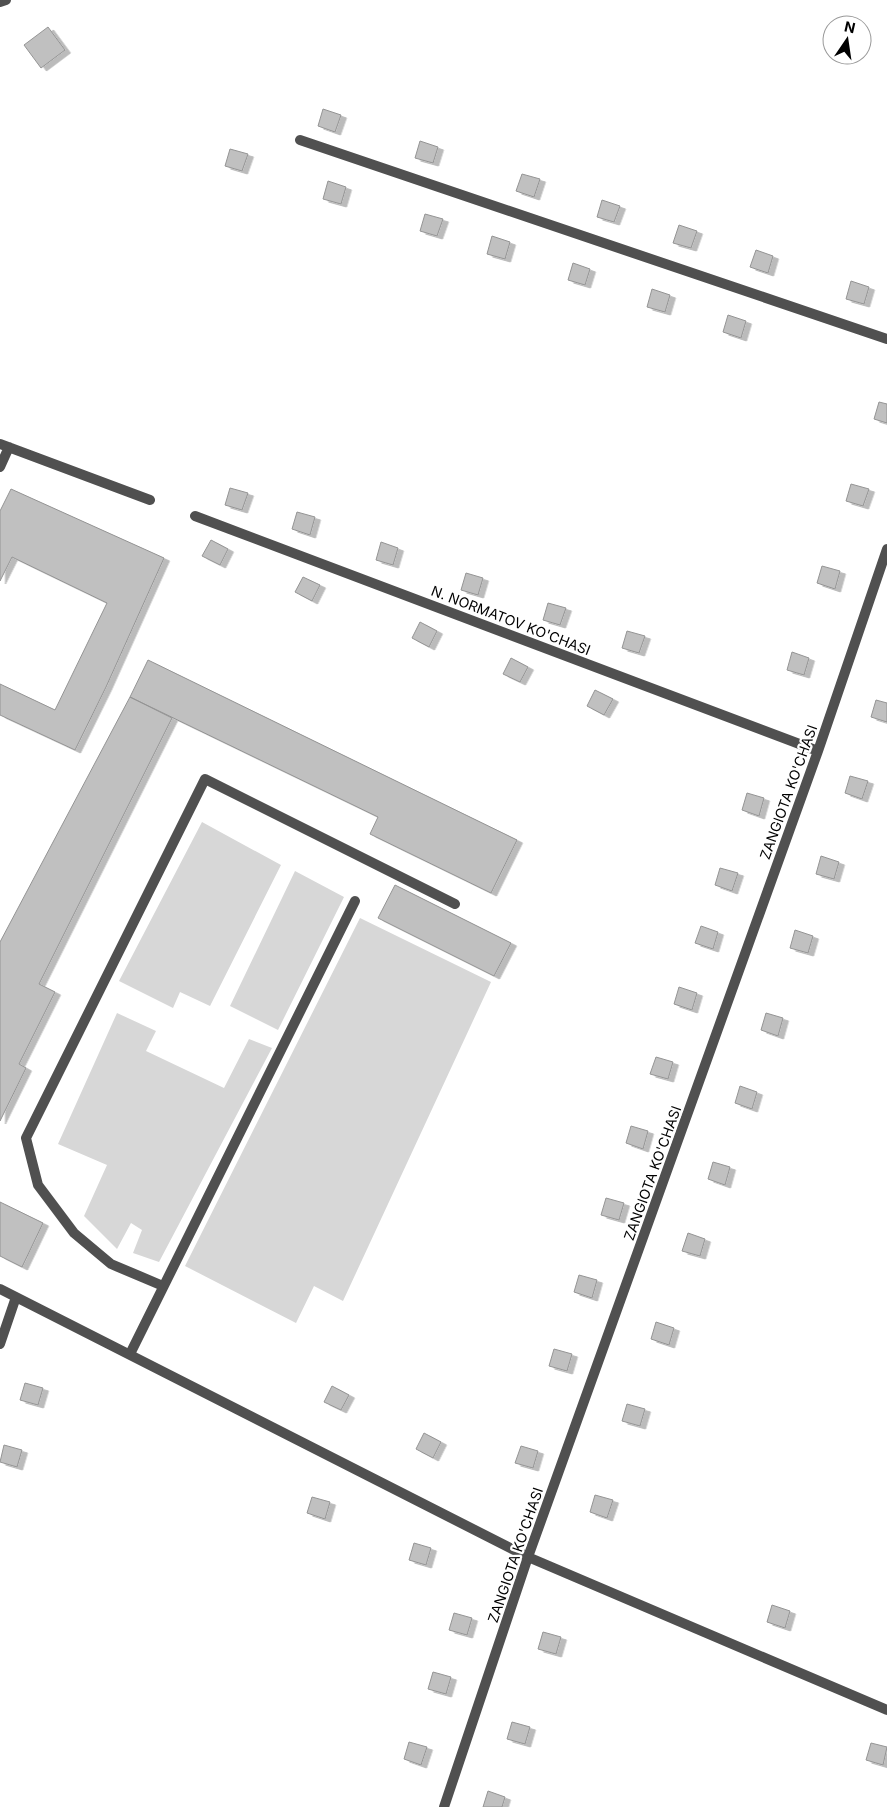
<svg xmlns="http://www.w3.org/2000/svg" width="887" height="1807" font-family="Inter,sans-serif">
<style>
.green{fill:#d7d7d7}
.building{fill:#c0c0c0;stroke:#949494;filter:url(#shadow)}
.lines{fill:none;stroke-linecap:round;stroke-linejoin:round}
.lane{stroke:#505050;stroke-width:10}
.street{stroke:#505050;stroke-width:10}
.labels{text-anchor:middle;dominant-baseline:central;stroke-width:4.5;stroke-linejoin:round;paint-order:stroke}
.street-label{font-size:14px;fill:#000;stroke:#fff}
</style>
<defs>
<filter id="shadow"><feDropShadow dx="5.5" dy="3" stdDeviation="0" flood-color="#0004"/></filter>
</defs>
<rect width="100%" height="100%" fill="#fff"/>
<path class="green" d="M202,822L281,865L210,1006L180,992L173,1008L119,981Z
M295,871L344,897L278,1030L230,1006Z
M360,918L491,982L343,1301L314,1286L296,1323L185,1266Z
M117,1013L156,1031L146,1051L224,1088L249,1039L272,1048L159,1262L133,1253L142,1230L131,1223L117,1249L84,1216L107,1165L58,1144Z"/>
<path class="building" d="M48,27L65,50L41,68L24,45Z
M323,109L341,115L335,132L318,126Z
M420,141L438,147L433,163L415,158Z
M230,149L248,154L242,171L225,166Z
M522,174L540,179L534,197L516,191Z
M328,181L346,187L341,204L323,199Z
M602,200L620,206L614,222L597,217Z
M425,214L443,219L437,236L420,231Z
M679,225L697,231L691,248L673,243Z
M492,236L510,242L505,259L487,254Z
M756,250L773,256L768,273L750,267Z
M573,263L590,269L585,285L568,280Z
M851,281L869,287L864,304L846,299Z
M652,289L670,295L665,312L647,307Z
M728,315L746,321L741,338L723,332Z
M879,402L887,404V423L874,419Z
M851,484L869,489L863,506L846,501Z
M230,488L248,493L242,510L225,505Z
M11,489L164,558L106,687L75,750L0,715V684L55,710L107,603L12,557L0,581V511Z
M297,512L315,517L310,535L292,529Z
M211,540L228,549L220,565L202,556Z
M381,542L398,548L393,565L376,560Z
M822,566L840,571L835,589L817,583Z
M466,573L483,578L478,595L461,590Z
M303,577L320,585L312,601L295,592Z
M548,603L566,608L560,625L543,620Z
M420,622L437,631L429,647L412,638Z
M627,631L645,636L639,653L622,648Z
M792,652L809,658L804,675L787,670Z
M511,658L528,667L520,682L503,674Z
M148,660L517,840L491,893L370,834L378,817L130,697Z
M595,690L613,699L604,715L587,706Z
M130,697L172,718L39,984L55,992L19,1064L26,1068L0,1121V942Z
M876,700L887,703V722L871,717Z
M850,776L868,781L862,799L845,793Z
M747,793L764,798L759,816L742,810Z
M821,856L839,862L834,879L816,874Z
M720,868L738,873L732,891L715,885Z
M395,885L511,943L494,976L378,918Z
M701,926L718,932L713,949L695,943Z
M795,930L813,936L808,953L790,948Z
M679,987L697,993L692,1010L674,1004Z
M766,1013L783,1018L778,1036L761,1030Z
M656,1057L673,1062L668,1079L650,1074Z
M740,1086L757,1092L752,1109L735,1103Z
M631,1126L648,1131L643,1149L626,1143Z
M713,1162L730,1167L725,1185L708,1179Z
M606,1198L624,1203L619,1220L601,1215Z
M0,1202L43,1223L22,1267L0,1256Z
M688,1233L705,1239L700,1256L682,1251Z
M579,1275L597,1280L592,1298L574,1292Z
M656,1322L674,1328L669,1345L651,1339Z
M554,1349L572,1354L567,1371L549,1366Z
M25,1383L43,1388L38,1405L20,1400Z
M332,1386L349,1395L341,1410L324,1402Z
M627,1404L645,1409L640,1426L622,1421Z
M424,1433L441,1442L433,1458L416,1449Z
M4,1445L22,1450L17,1467L0,1462Z
M521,1446L538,1451L533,1468L515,1463Z
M595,1495L613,1500L607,1518L590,1512Z
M312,1497L330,1502L325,1519L307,1513Z
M414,1543L431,1548L426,1565L409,1560Z
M772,1605L790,1611L785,1628L767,1622Z
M454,1613L472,1618L467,1635L449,1630Z
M543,1632L561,1637L556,1654L538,1649Z
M433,1672L451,1677L446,1694L428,1689Z
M512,1722L530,1727L525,1744L507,1739Z
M409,1742L427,1747L421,1765L404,1759Z
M871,1743L887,1747L883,1765L866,1760Z
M488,1791L505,1797L502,1807H483Z"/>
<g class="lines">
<path class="lane" d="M0,444L150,500
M0,467L9,447
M163,1286L111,1264L74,1233L38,1185L26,1138L205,779L455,904
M130,1354L355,901"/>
<path class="street" d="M0,2L6,0
M300,140L887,339
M195,516L818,751
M0,1289L528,1557L887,1710
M0,1344L16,1297
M444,1807L528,1557L818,751L887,549"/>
</g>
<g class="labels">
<g class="street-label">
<text transform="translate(511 620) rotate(21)">N. NORMATOV KO'CHASI</text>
<text transform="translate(788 792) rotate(-70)">ZANGIOTA KO'CHASI</text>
<text transform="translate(652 1173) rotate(-70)">ZANGIOTA KO'CHASI</text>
<text transform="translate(515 1555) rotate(-71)">ZANGIOTA KO'CHASI</text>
</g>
</g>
<g transform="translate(847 40) rotate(13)"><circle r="24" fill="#ffffff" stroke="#999999"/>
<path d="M0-4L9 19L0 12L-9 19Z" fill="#000000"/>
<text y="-8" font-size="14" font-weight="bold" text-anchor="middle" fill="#000000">N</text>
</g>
</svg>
